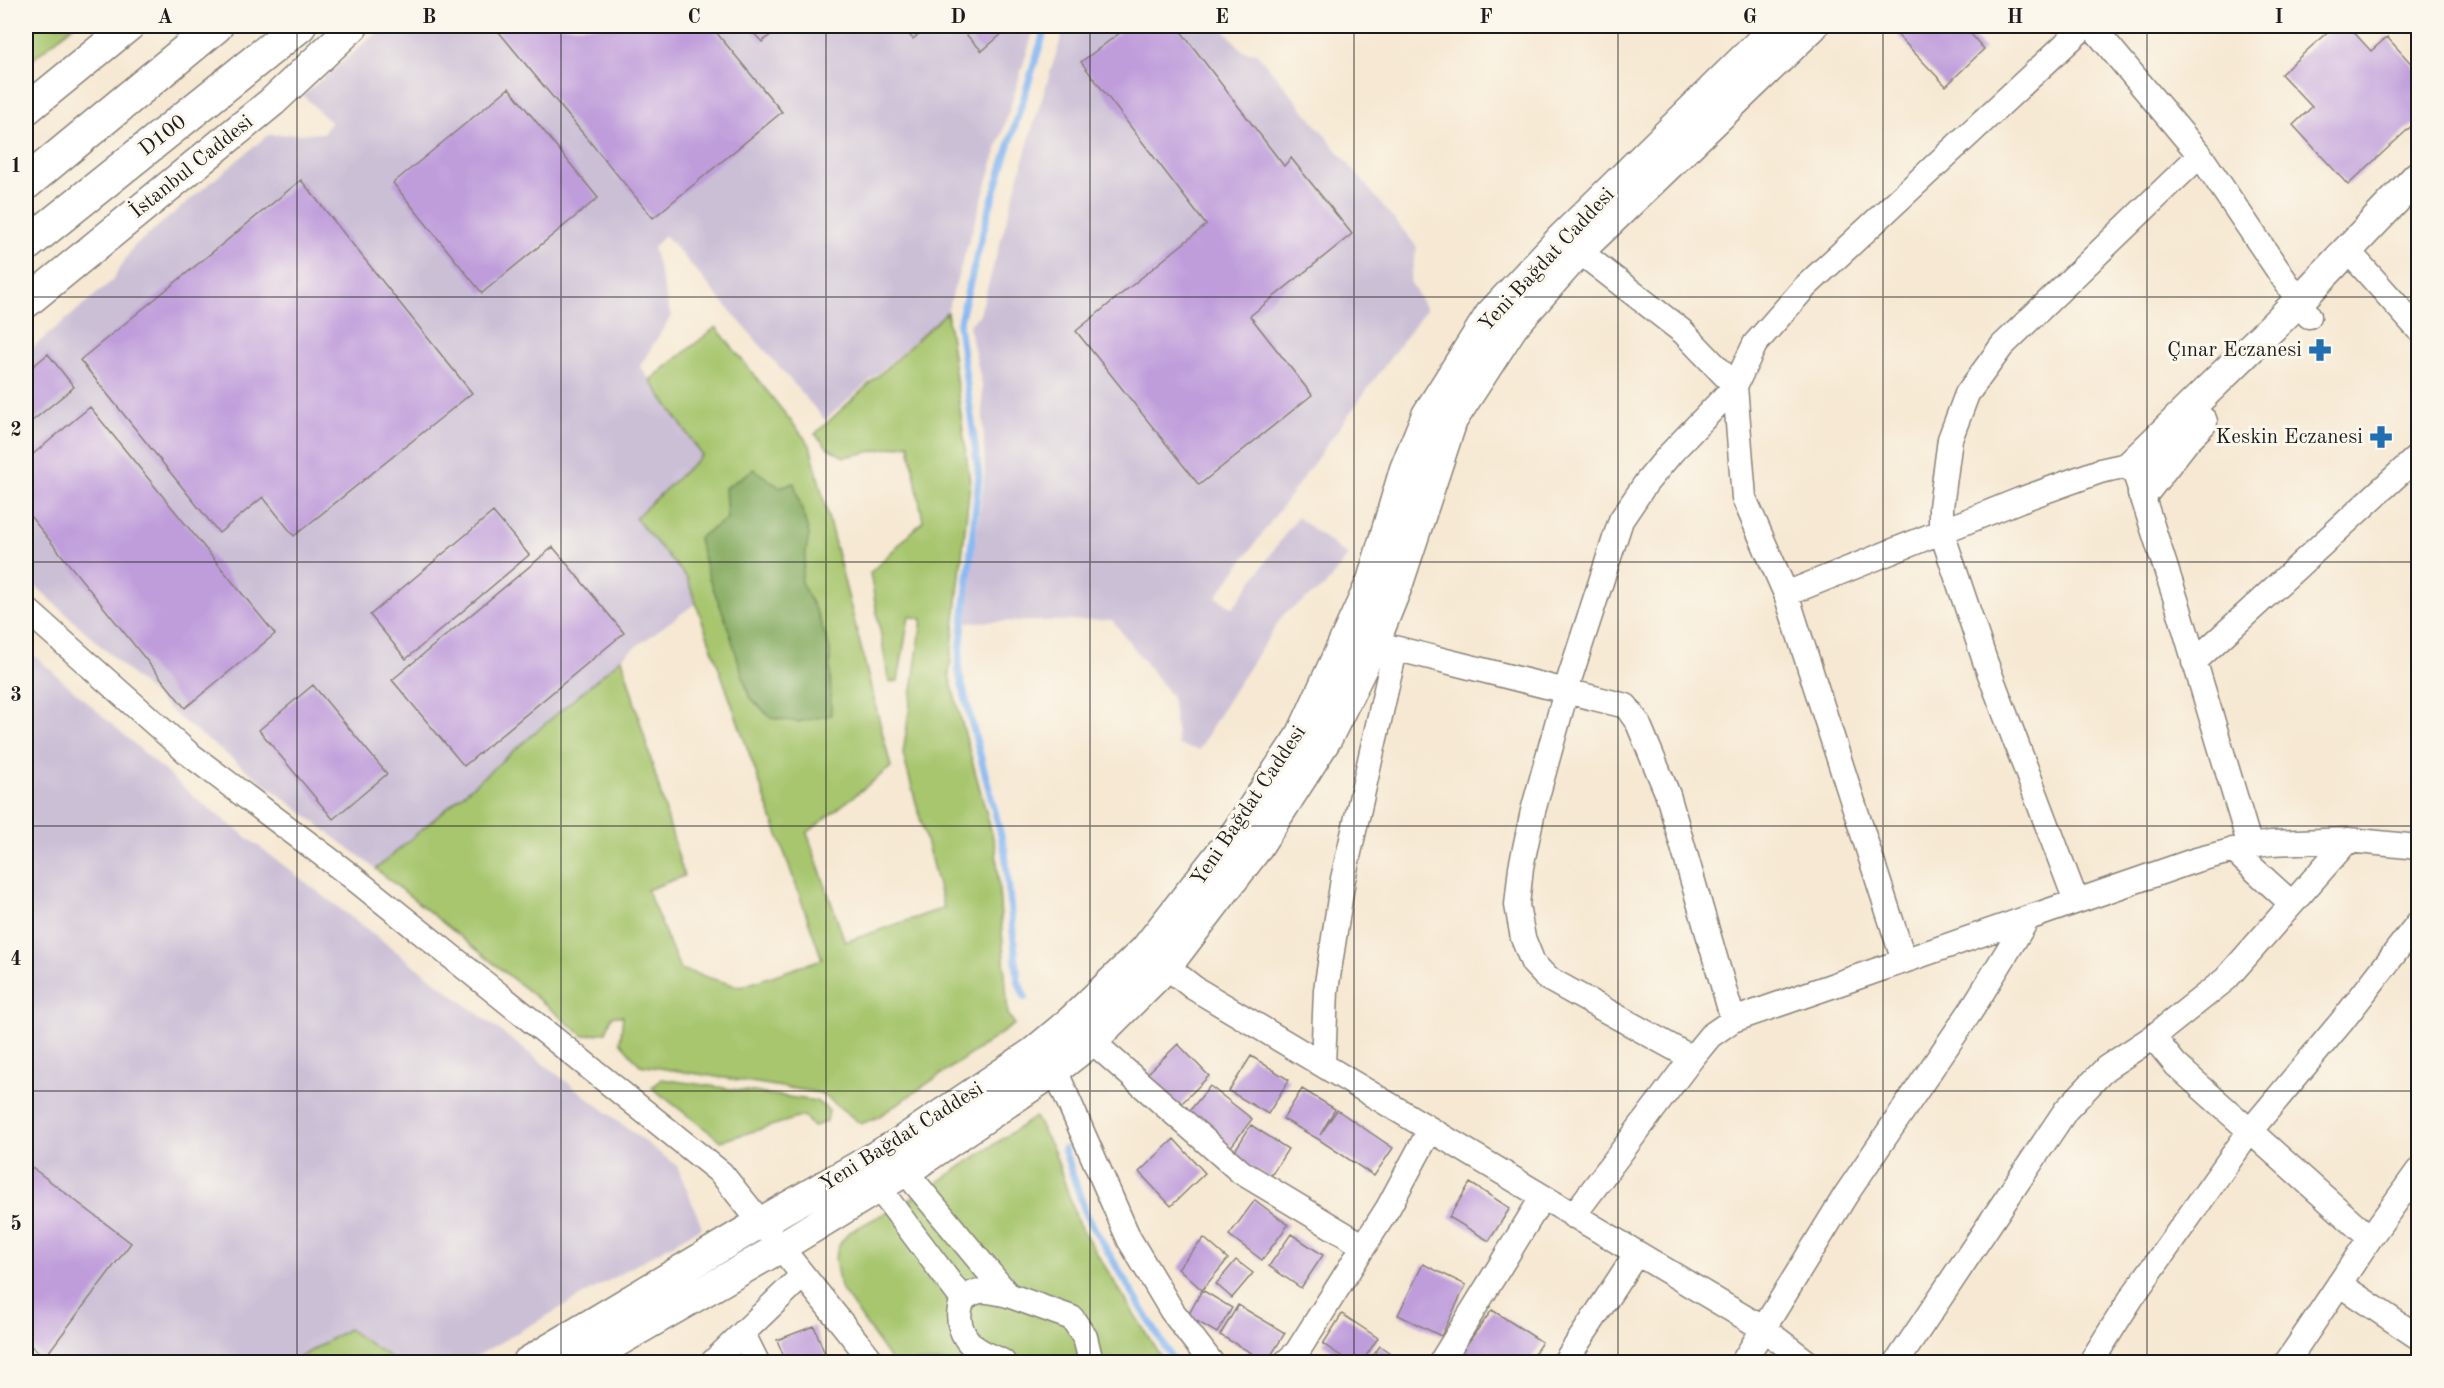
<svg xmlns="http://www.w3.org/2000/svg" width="2444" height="1388" font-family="'Old Standard TT',serif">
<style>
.industrial{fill:#cbbfd6}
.green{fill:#a7c66e;stroke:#627145;stroke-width:1.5}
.forest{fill:#85ab61;stroke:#50643e;stroke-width:1.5}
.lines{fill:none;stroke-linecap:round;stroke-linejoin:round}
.stream{stroke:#88b9f4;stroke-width:7}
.building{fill:#bf9ddb}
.minor-casing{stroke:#898277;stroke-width:27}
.major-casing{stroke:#898277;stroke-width:33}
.highway-casing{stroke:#898277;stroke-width:36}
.minor{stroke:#fff;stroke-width:24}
.major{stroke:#fff;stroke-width:30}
.highway{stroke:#fff;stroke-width:33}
.grid{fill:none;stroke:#1c1c1c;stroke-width:1.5;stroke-opacity:0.55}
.labels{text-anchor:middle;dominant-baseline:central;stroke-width:6;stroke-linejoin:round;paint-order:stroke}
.street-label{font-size:21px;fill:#1c1c1c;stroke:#fbf7ec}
.poi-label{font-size:21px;fill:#1c1c1c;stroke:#fbf7ec;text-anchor:end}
.neatline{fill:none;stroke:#1c1c1c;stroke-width:2}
.grid-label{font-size:20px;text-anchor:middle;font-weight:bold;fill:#1c1c1c}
</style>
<rect width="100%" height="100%" fill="#fbf7ec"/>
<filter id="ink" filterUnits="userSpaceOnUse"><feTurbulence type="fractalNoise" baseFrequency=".0167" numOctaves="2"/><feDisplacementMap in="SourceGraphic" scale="12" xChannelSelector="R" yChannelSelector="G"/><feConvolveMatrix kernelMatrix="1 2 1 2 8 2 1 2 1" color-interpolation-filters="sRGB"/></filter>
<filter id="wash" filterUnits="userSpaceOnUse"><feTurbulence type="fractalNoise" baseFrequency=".008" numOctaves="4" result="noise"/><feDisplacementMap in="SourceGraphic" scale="24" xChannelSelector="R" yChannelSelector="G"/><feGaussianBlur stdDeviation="1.35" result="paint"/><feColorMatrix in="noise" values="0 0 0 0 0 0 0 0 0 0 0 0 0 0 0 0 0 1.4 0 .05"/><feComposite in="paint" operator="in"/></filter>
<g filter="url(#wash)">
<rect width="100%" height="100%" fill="#f6e8d2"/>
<path class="industrial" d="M385,26H1035L947,312L825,420L665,235L653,247L671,316L640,366L702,455L635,518L687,578L696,603L630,651L376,869L179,718L26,577V353L112,281L133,247L268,135L323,133L331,123L303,95Z
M1065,26H1221L1243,51L1257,53L1417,247L1410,281L1426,309L1216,597L1233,608L1297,517L1348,556L1324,587L1284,614L1230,696L1199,750L1178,745L1172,697L1112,620L964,622L985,475L982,385L969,326L980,314L1032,129Z
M26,648L194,797L677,1166L702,1227L466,1362H397L348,1329L292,1362H26Z"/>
<path class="green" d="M26,26H73L26,65Z
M947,312L970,483L949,675L996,849L1008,1015L1015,1024L878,1117L861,1124L821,1093L640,1065L620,1042L623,1016H612L606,1032L584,1036L376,869L622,658L684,876L647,890L680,969L740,987L822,959L687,578L635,518L702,455L650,380L716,327L810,445L891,767L807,833L845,942L944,908L903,754L922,619L909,616L898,681L889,682L870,573L923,521L909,444L844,457L828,448L815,434Z
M661,1079L816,1101L829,1110L827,1121L813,1127L804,1116L721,1141L652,1088Z
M1035,1117L1054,1151L1078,1223L1164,1362H892L840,1287L835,1259L839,1245L848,1233L923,1192Z
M348,1329L397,1362H292Z"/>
<path class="forest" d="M754,469L779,487L794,483L809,534L801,582L818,615L830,649L831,715L798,722L771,718L749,696L726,621L709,578L698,538L727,519L725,488Z"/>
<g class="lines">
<path class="stream" d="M1025,997L1018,981L1005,851L958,669L979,477L959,325L988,213L1046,26
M1064,1149L1087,1217L1174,1362"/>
</g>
<g id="blocks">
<path class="building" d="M494,26H711L782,112L653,218Z
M747,26H781L762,42Z
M901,26H929L913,39Z
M958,26H1011L982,51Z
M1129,26H1177L1284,166L1291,158L1352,234L1250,316L1312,395L1199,485L1076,331L1206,225L1081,62Z
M1889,26H1977L1970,33L1984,49L1946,86Z
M2334,26H2348L2371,51L2387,37L2418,71V120L2348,185L2293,125L2312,107L2281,74Z
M509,88L598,198L482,293L393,183Z
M301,180L472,393L294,536L263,497L219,533L80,360Z
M48,354L74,387L26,426V372Z
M90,407L275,634L185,708L26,511V460Z
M493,512L529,555L406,659L370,615Z
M553,547L624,633L464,766L392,680Z
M313,685L387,774L333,819L259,730Z
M1178,1044L1209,1076L1178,1107L1147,1074Z
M1251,1056L1289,1080L1268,1114L1229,1091Z
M1210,1086L1252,1119L1230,1148L1187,1114Z
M1302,1089L1335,1109L1320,1135L1337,1110L1393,1148L1374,1176L1318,1139L1283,1119Z
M1251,1125L1288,1149L1269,1179L1232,1155Z
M1174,1139L1205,1173L1171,1206L1139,1172Z
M26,1163L131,1243L45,1357L26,1342Z
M1470,1183L1510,1208L1489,1241L1449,1217Z
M1255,1200L1288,1225L1262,1260L1229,1235Z
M1291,1234L1323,1255L1301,1288L1269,1266Z
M1204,1238L1228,1259L1202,1290L1178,1268Z
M1236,1260L1253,1273L1232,1298L1216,1284Z
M1423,1264L1466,1285L1441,1336L1398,1315Z
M1202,1290L1232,1308L1217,1333L1188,1316Z
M1238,1305L1285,1333L1267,1362L1220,1335Z
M1492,1310L1542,1342L1529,1362H1454Z
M1342,1314L1378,1338L1362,1362H1350L1323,1344Z
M814,1326L828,1362H786L777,1340Z
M1380,1346L1403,1362H1368Z"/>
</g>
</g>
<g filter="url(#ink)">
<use href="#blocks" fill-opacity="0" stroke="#898277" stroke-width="1.5"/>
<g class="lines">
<g class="minor-casing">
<path id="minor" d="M2092,26L2200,155L2309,316
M1579,251L1683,332L1735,386L1744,498L1786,594L1904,961
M2358,262L2418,329
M1786,594L2020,500L2100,471L2132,464L2178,606L2250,846
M26,609L188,753L351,876L721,1173L873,1362
M1374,643L1626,706L1638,723L1668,795L1733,1020
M2194,662L2418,456
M2233,850L2292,904
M2076,901L1985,661L1941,530V507L1950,439L1967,394L2002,346L2200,155
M1154,957L1194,988L1764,1329L1807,1362
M1078,1029L1241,1172L1364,1246
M2153,1037L2176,1065L2370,1238
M1692,1058L1547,978L1533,963L1523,938L1517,905L1521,867L1533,811L1570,677L1621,520L1646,483L1671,453L1735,386L1755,344L1805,287L2085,26
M1323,1065L1326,990L1343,879L1395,650
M1055,1070L1129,1239L1172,1311L1211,1362
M905,1171L1008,1295L1072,1318L1085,1337L1091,1362
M878,1187L963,1300C978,1286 990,1291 1008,1295
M1573,1216L1692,1058L1710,1036L1733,1020L2196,860L2250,846L2271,843L2348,840L2418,847
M2339,1284L2418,1337
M963,1300C954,1319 962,1342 982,1352C989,1356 997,1358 1003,1362
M743,1334L757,1362
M713,1362L803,1275
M1286,1362L1297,1352L1388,1208L1430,1130
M1441,1362L1542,1198
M1565,1362L1636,1254
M1743,1362L1845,1196L1972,1009L2028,918
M1897,1362L2066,1110L2106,1068L2153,1037L2226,979L2348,840
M2091,1362L2132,1297L2250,1131L2343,1020L2418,923
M2287,1362L2370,1238L2418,1171"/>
</g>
<g class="major-casing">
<path id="major" d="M26,110L129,26
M26,303L272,102L353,26
M2132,464L2299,301L2418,176
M2143,493L2186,438L2202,422
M528,1362L760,1223L901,1142L1033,1053L1070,1022L1145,950L1232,839L1302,734L1372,581L1405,469L1427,415L1490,315L1561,239L1777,26
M582,1362L781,1247L915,1165L1055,1070L1092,1041L1166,967L1254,852L1327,738L1374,643L1397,586L1452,420L1513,326L1579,251L1813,26"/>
</g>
<g class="highway-casing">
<path id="highway" d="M26,183L216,26
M26,245L299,26"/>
</g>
<use href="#minor" class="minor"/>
<use href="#major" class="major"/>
<use href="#highway" class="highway"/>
</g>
</g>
<path class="grid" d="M297,26V1362M561,26V1362M826,26V1362M1090,26V1362M1354,26V1362M1618,26V1362M1883,26V1362M2147,26V1362M26,297H2418M26,562H2418M26,826H2418M26,1091H2418"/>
<defs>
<g id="pharmacy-bare" transform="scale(1.8)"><path d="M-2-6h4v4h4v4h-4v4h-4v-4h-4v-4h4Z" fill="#1f6fb2" stroke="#fbf7ec" stroke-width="2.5" paint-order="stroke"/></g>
</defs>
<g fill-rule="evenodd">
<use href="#pharmacy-bare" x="2320" y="350"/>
<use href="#pharmacy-bare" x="2381" y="437"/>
</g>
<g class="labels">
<g class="street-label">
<text transform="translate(163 136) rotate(-38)">D100</text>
<text transform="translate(192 167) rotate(-39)">İstanbul Caddesi</text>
<text transform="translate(1547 260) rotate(-47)">Yeni Bağdat Caddesi</text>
<text transform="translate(1249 806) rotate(-56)">Yeni Bağdat Caddesi</text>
<text transform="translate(902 1137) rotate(-32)">Yeni Bağdat Caddesi</text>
</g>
<g class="poi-label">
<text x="2302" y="350">Çınar Eczanesi</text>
<text x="2363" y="437">Keskin Eczanesi</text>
</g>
</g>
<rect width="2444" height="1388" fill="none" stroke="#fbf7ec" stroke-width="66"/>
<rect x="33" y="33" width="2378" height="1322" class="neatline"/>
<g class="grid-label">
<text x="165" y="23">A</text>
<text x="429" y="23">B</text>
<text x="694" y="23">C</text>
<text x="958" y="23">D</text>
<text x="1222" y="23">E</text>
<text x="1486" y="23">F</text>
<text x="1750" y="23">G</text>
<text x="2015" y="23">H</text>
<text x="2279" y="23">I</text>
<text x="16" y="172">1</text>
<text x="16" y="436">2</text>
<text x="16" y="701">3</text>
<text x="16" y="965">4</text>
<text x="16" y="1230">5</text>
</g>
</svg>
